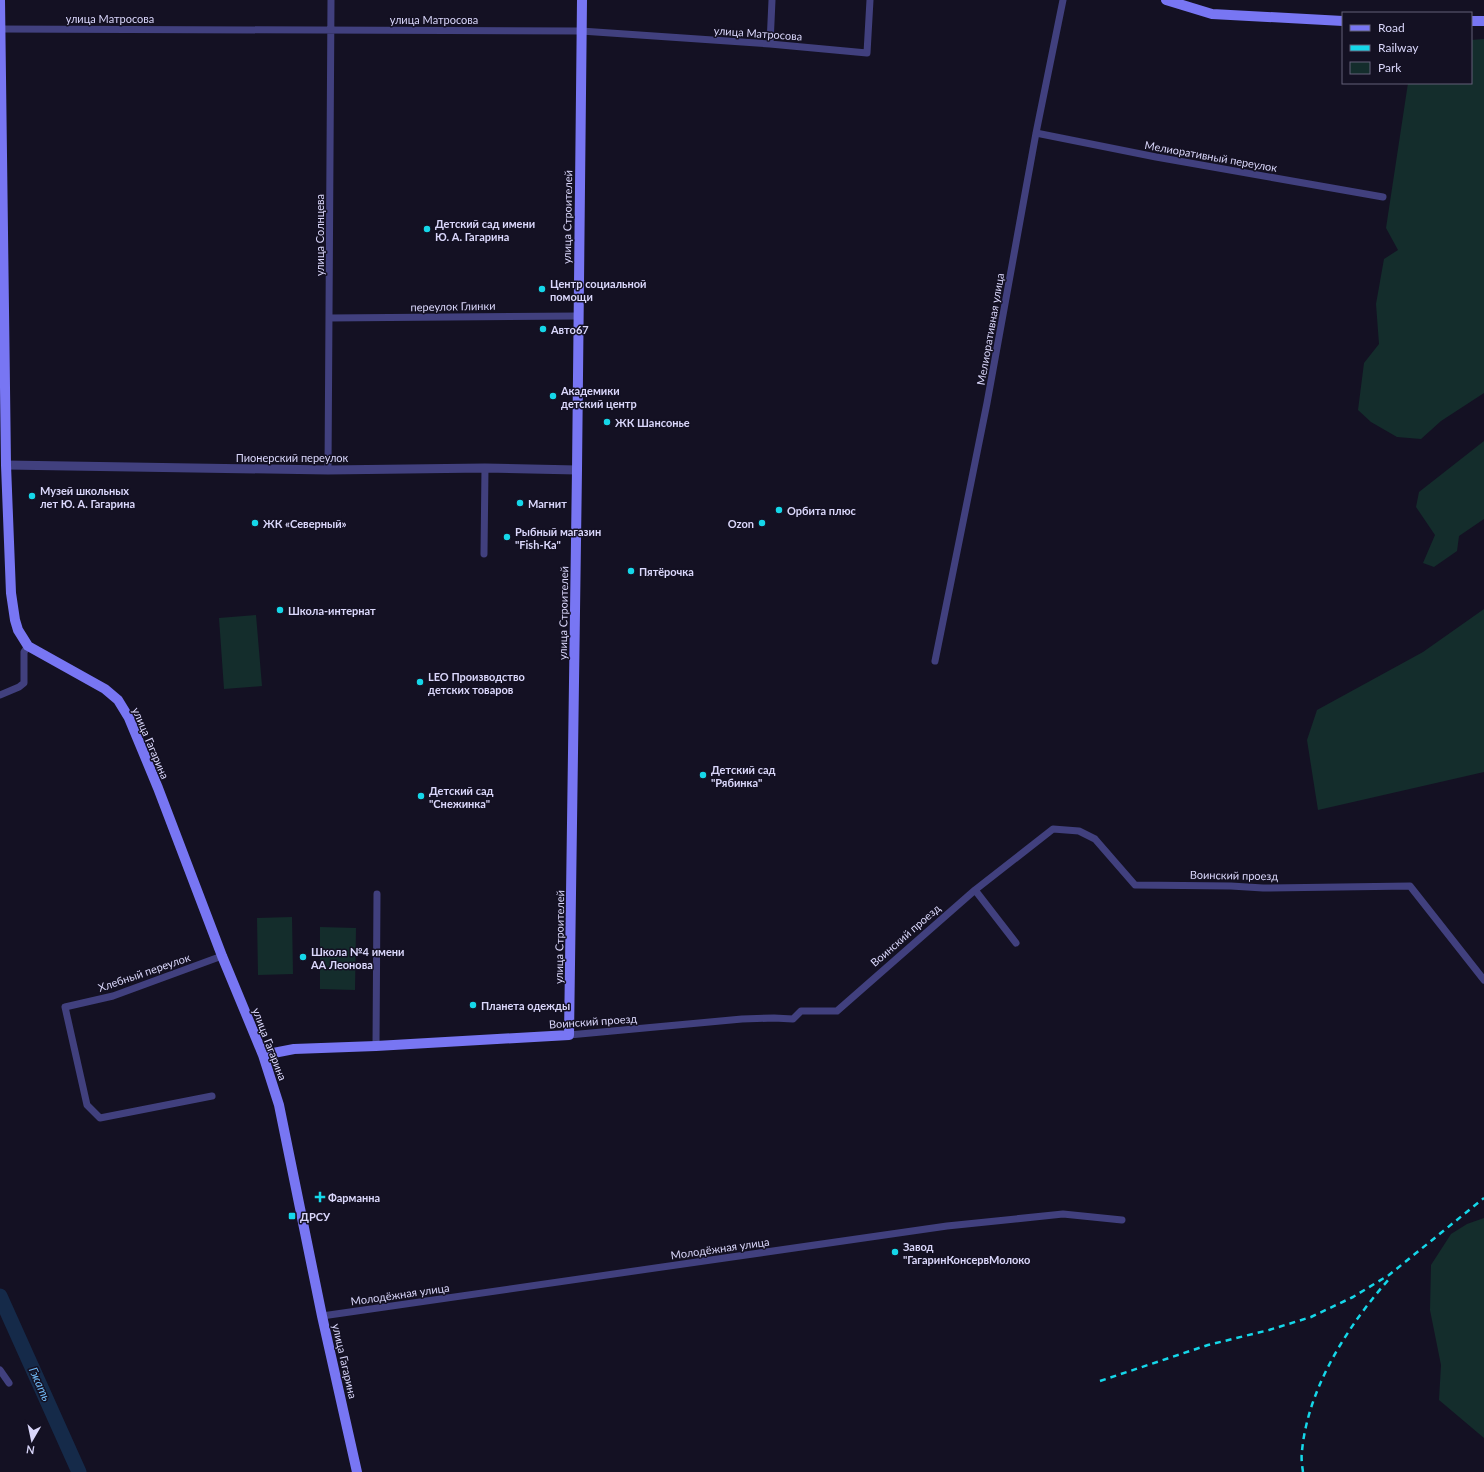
<svg xmlns="http://www.w3.org/2000/svg" width="1484" height="1472" font-family="Lato,sans-serif">
<style>
.green{fill:#142d2c}
.lines{fill:none;stroke-linecap:round;stroke-linejoin:round}
.river{stroke:#152a49;stroke-width:15}
.minor{stroke:#41407e;stroke-width:7}
.tertiary{stroke:#41407e;stroke-width:9}
.secondary{stroke:#7876f3;stroke-width:10}
.rail{stroke:#15d7e9;stroke-width:2.5;stroke-dasharray:6 5;stroke-linecap:butt}
.poi-dot{fill:#15d7e9;stroke:#141123;stroke-width:1.5}
.labels{text-anchor:middle;dominant-baseline:central;stroke-width:3;stroke-linejoin:round;paint-order:stroke}
.street-label{font-size:11px;fill:#dad7fb;stroke:#141123}
.poi-label{font-size:11px;font-weight:bold;fill:#dad7fb;stroke:#141123;text-anchor:start}
.water-label{font-size:12px;font-style:italic;fill:#6eb7f2;stroke:#141123}
</style>
<rect width="100%" height="100%" fill="#141123"/>
<path class="green" d="M1484,39V393L1441,421L1421,439L1397,437L1371,422L1358,410L1364,363L1379,344L1376,304L1384,259L1398,250L1386,228L1408,83H1471V40Z
M1484,441V519L1459,536L1457,551L1434,567L1423,563L1435,535L1416,507L1419,492Z
M1484,609V772L1318,810L1307,740L1317,710L1423,652Z
M256,615L262,686L224,689L219,618Z
M292,917L293,974L258,975L257,918Z
M320,927L356,928L355,990L320,989Z
M1484,1218V1438L1439,1400L1441,1365L1430,1310L1431,1265L1451,1234L1467,1224Z"/>
<g class="lines">
<path class="river" d="M0,1296L79,1472"/>
<path class="minor" d="M0,29L581,31L770,44L867,53L870,0
M770,44L772,0
M1036,133L1156,157L1383,197
M329,318L578,316
M328,470L331,0
M484,554L485,468
M935,661L987,403L1036,133L1063,0
M0,695L19,687L24,683V652L28,646
M975,890L1016,943
M569,1035L742,1019L774,1018L793,1019L801,1011H837L975,890L1053,829L1079,831L1095,839L1135,885L1231,886L1263,888L1410,886L1484,980
M376,1046L377,894
M212,1096L100,1118L87,1105L65,1007L113,996L222,956
M322,1316L947,1226L1063,1214L1122,1220
M0,1370L9,1383"/>
<path class="tertiary" d="M6,465L328,470L485,468L577,470"/>
<path class="secondary" d="M0,0L6,465L11,593L15,620L18,630L28,646L105,689L118,700L129,718L158,788L222,956L263,1055L279,1105L322,1316L357,1472
M1166,0L1212,14L1343,21
M1471,21H1484
M263,1055L294,1049L376,1046L569,1035L577,470L582,0"/>
<path class="rail" d="M1100,1381L1208,1345L1269,1330L1311,1317L1353,1297L1389,1275L1484,1198
M1303,1472C1302,1465 1301,1457 1302,1451C1308,1387 1349,1324 1390,1278"/>
</g>
<g class="poi-dot">
<circle cx="427" cy="229" r="4"/>
<circle cx="542" cy="289" r="4"/>
<circle cx="543" cy="329" r="4"/>
<circle cx="553" cy="396" r="4"/>
<circle cx="607" cy="422" r="4"/>
<circle cx="32" cy="496" r="4"/>
<circle cx="520" cy="503" r="4"/>
<circle cx="779" cy="510" r="4"/>
<circle cx="255" cy="523" r="4"/>
<circle cx="762" cy="523" r="4"/>
<circle cx="507" cy="537" r="4"/>
<circle cx="631" cy="571" r="4"/>
<circle cx="280" cy="610" r="4"/>
<circle cx="420" cy="682" r="4"/>
<circle cx="703" cy="775" r="4"/>
<circle cx="421" cy="796" r="4"/>
<circle cx="303" cy="957" r="4"/>
<circle cx="473" cy="1005" r="4"/>
<path d="M318 1191h4v4h4v4h-4v4h-4v-4h-4v-4h4z"/>
<rect x="288" y="1212" width="8" height="8" rx="2"/>
<circle cx="895" cy="1252" r="4"/>
</g>
<g class="labels">
<g class="street-label">
<text x="110" y="18">улица Матросова</text>
<text x="434" y="19">улица Матросова</text>
<text transform="translate(758 33) rotate(4)">улица Матросова</text>
<text transform="translate(1211 156) rotate(10)">Мелиоративный переулок</text>
<text transform="translate(567 217) rotate(-89)">улица Строителей</text>
<text transform="translate(319 235) rotate(-90)">улица Солнцева</text>
<text transform="translate(453 306) rotate(-1)">переулок Глинки</text>
<text transform="translate(990 329) rotate(-80)">Мелиоративная улица</text>
<text x="292" y="457">Пионерский переулок</text>
<text transform="translate(563 613) rotate(-89)">улица Строителей</text>
<text transform="translate(151 743) rotate(67)">улица Гагарина</text>
<text transform="translate(1234 875) rotate(1)">Воинский проезд</text>
<text transform="translate(905 935) rotate(-41)">Воинский проезд</text>
<text transform="translate(559 937) rotate(-89)">улица Строителей</text>
<text transform="translate(144 972) rotate(-19)">Хлебный переулок</text>
<text transform="translate(593 1021) rotate(-4)">Воинский проезд</text>
<text transform="translate(270 1044) rotate(69)">улица Гагарина</text>
<text transform="translate(720 1248) rotate(-8)">Молодёжная улица</text>
<text transform="translate(400 1294) rotate(-8)">Молодёжная улица</text>
<text transform="translate(345 1361) rotate(77)">улица Гагарина</text>
</g>
<g class="poi-label">
<text x="435" y="223">Детский сад имени<tspan x="435" dy="13">Ю. А. Гагарина</tspan></text>
<text x="550" y="283">Центр социальной<tspan x="550" dy="13">помощи</tspan></text>
<text x="551" y="329">Авто67</text>
<text x="561" y="390">Академики<tspan x="561" dy="13">детский центр</tspan></text>
<text x="615" y="422">ЖК Шансонье</text>
<text x="40" y="490">Музей школьных<tspan x="40" dy="13">лет Ю. А. Гагарина</tspan></text>
<text x="528" y="503">Магнит</text>
<text x="787" y="510">Орбита плюс</text>
<text x="263" y="523">ЖК «Северный»</text>
<text x="754" y="523" text-anchor="end">Ozon</text>
<text x="515" y="531">Рыбный магазин<tspan x="515" dy="13">"Fish-Ка"</tspan></text>
<text x="639" y="571">Пятёрочка</text>
<text x="288" y="610">Школа-интернат</text>
<text x="428" y="676">LEO Производство<tspan x="428" dy="13">детских товаров</tspan></text>
<text x="711" y="769">Детский сад<tspan x="711" dy="13">"Рябинка"</tspan></text>
<text x="429" y="790">Детский сад<tspan x="429" dy="13">"Снежинка"</tspan></text>
<text x="311" y="951">Школа №4 имени<tspan x="311" dy="13">АА Леонова</tspan></text>
<text x="481" y="1005">Планета одежды</text>
<text x="328" y="1197">Фарманна</text>
<text x="300" y="1216">ДРСУ</text>
<text x="903" y="1246">Завод<tspan x="903" dy="13">"ГагаринКонсервМолоко</tspan></text>
</g>
<g class="water-label">
<text transform="translate(40 1384) rotate(66)">Гжать</text>
</g>
</g>
<rect x="1342" y="12" width="130" height="72" fill="#141123" stroke="#636079"/>
<rect x="1350" y="25" width="20" height="6" fill="#7876f3" stroke="#636079"/>
<text x="1378" y="32" font-size="12" fill="#dad7fb">Road</text>
<rect x="1350" y="45" width="20" height="6" fill="#15d7e9" stroke="#636079"/>
<text x="1378" y="52" font-size="12" fill="#dad7fb">Railway</text>
<rect x="1350" y="62" width="20" height="12" fill="#142d2c" stroke="#636079"/>
<text x="1378" y="72" font-size="12" fill="#dad7fb">Park</text>
<g transform="translate(32 1440) rotate(189)" stroke="#141123" stroke-width="3" paint-order="stroke">
<path d="M0-3L7 15L0 10L-7 15Z" fill="#dad7fb"/>
<text y="-6" font-size="11" font-weight="bold" text-anchor="middle" fill="#dad7fb">N</text>
</g>
</svg>
